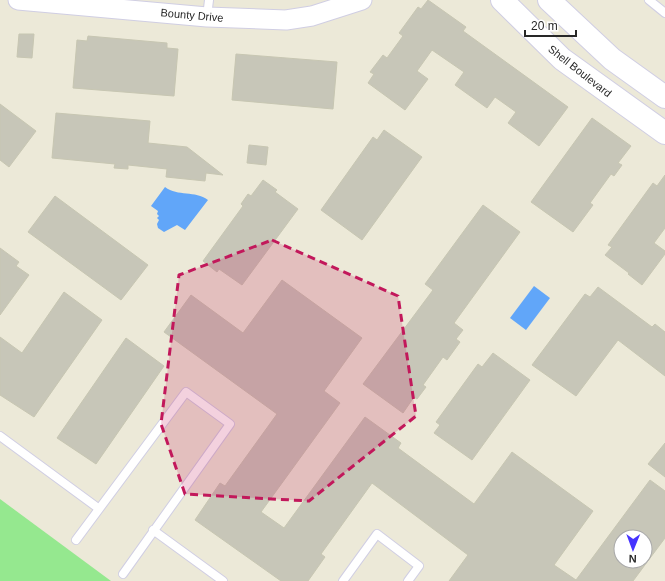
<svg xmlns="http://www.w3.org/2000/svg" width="665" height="581" font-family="Helvetica,sans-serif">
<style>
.green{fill:#95e88f}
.water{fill:#61a6f9}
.building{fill:#c7c6b8;stroke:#c7c6b2;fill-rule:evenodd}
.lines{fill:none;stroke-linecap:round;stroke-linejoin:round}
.service-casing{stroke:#d0cee3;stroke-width:10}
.tertiary-casing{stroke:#d0cee3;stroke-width:21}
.secondary-casing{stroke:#d0cee3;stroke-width:24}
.service{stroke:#fff;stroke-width:8}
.tertiary{stroke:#fff;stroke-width:19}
.secondary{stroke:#fff;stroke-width:22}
.marked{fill:#c2185b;fill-opacity:0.2;stroke:#c2185b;stroke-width:3;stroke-dasharray:8 5;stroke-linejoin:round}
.labels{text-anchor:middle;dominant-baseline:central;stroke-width:3.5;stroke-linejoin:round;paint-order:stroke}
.street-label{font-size:11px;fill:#282828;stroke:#fff}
</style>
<rect width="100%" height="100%" fill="#ece9d8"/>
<path class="green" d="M0,499L111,581H0Z"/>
<path class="water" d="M165,187C178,197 195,190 208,200L185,230L177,225L164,232L158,228L157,224L159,220L157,218L159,216L157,214L158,211L151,206Z
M534,286L550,298L526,330L510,318Z"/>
<path class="building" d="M428,0L466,27L463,31L568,107L539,146L508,123L516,112L495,97L487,108L455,85L464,72L432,50L417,71L428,79L405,110L368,83L374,74L370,72L383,55L387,58L403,36L399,33L418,7L421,9Z
M19,34H34L32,58L17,57Z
M88,36L167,43V48L178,49L174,96L73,88L77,40L87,41Z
M236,54L337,62L333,109L232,100Z
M0,104L36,131L9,167L0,160Z
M56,113L150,121L148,143L187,147L223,175L206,173L205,181L166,177L167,169L128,165V169L114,168L115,164L52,158Z
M592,118L631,146L618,163L622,165L614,176L611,174L590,203L593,205L573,232L531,202Z
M384,130L422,157L362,240L321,210L373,137L377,140Z
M249,145L268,147L266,165L247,163Z
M665,175V228L654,243L665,251V254L642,285L628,274L629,273L605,255L612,247L608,245L653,183L657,186Z
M263,180L277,190L275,192L298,209L242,285L219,269L217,272L203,261L243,206L241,204L248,194L251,196Z
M55,196L148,265L121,300L28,232Z
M483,205L520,232L454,323L463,330L456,339L460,342L447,360L443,357L423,385L426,387L417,399L414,397L403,413L363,384L433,290L425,284Z
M0,248L19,262L16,266L29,275L0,315Z
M282,280L362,338L324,391L340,403L261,512L284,528L365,417L401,443L398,448L474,504L512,452L593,511L554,565L576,580L650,480L665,491V538L633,581H449L468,555L372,483L321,554L325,557L308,581H281L195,520L220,483L225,486L277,414L164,332L191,295L243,333ZM621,537H645V561H621Z
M598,287L652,327L655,324L665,332V376L618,340L576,396L532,365L585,294L590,297Z
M64,292L102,320L34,417L0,395V337L22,353Z
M126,338L164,366L96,464L57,438Z
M493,353L530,380L472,460L434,433L440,425L436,422L478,364L482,367Z
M665,443V477L648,464Z"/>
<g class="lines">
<g class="service-casing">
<path id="service" d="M649,0L665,13
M207,17L209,0
M0,436L98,508
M153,530L223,581
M76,540L186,392L230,424L123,574
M343,581L377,534L419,566L408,581"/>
</g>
<g class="tertiary-casing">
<path id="tertiary" d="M18,0L207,17L286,20L312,16L362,0"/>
</g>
<g class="secondary-casing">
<path id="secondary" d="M502,0L562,59L665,133
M549,0L612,59L665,97"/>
</g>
<use href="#service" class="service"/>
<use href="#tertiary" class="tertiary"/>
<use href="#secondary" class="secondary"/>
</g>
<path class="marked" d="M272,240L398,296L416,416L309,501L185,494L161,424L179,275Z"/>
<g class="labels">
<g class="street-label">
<text transform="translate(192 15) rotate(5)">Bounty Drive</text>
<text transform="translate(580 71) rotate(38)">Shell Boulevard</text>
</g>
</g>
<g transform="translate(633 549) rotate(181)"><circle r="19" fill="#ffffff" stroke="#a9a9a9"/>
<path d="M0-3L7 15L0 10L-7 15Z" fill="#4633ff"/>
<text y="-6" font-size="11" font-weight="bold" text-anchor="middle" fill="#282828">N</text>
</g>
<path d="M525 30v6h51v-6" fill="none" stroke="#282828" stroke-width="2"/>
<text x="531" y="30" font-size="12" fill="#282828" stroke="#ffffff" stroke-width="3" paint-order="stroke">20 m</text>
</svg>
